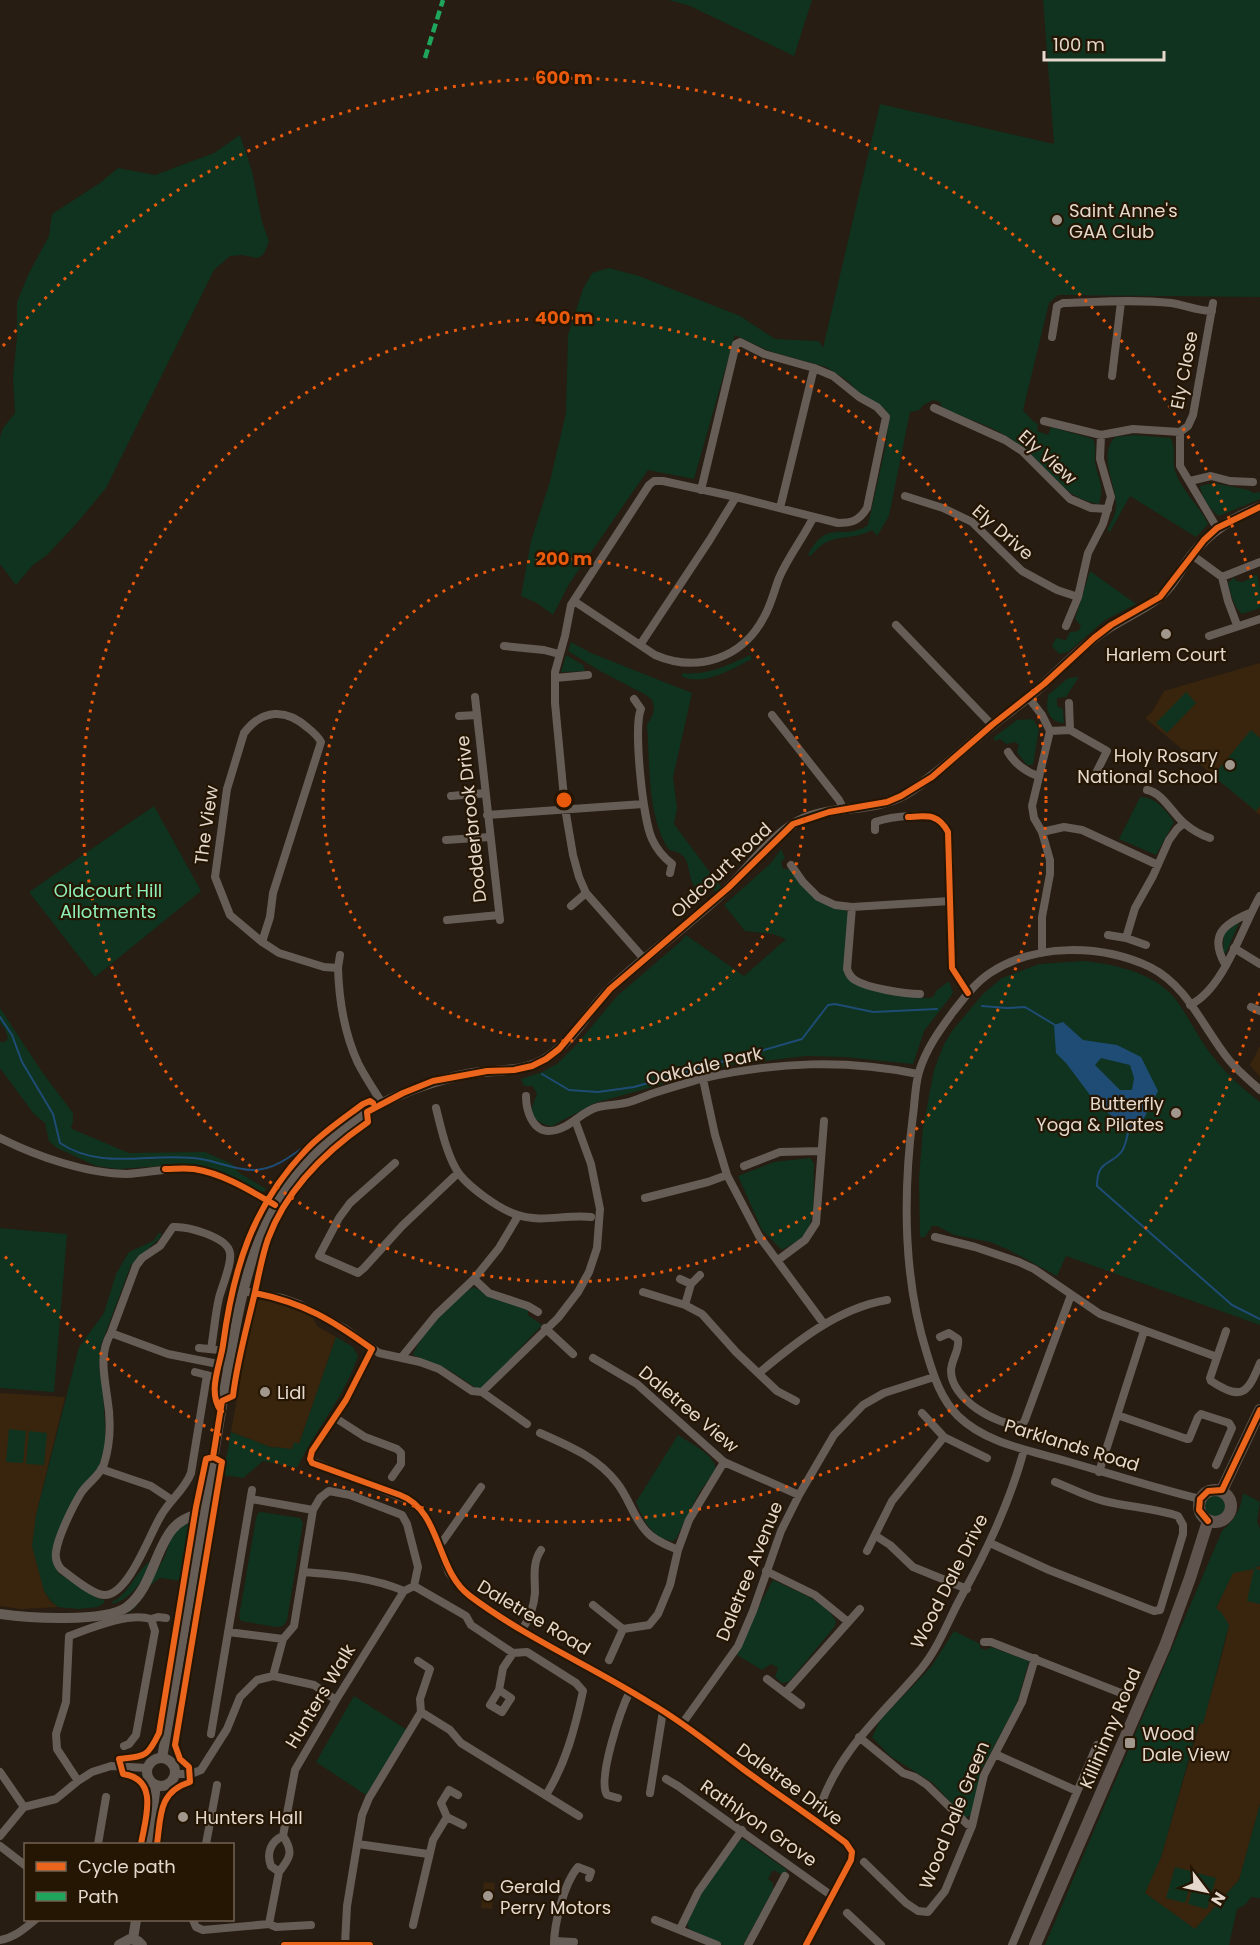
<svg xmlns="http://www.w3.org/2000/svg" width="1260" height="1945" font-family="Poppins,sans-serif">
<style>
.built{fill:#39250d}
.green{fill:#0f331f}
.water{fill:#1f4c75;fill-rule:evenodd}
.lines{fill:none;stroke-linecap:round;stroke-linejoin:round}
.stream{stroke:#1f4c75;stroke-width:2}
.minor{stroke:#675d57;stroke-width:8}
.tertiary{stroke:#675d57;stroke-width:10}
.secondary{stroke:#60544e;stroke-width:12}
.quiet{stroke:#20a55d;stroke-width:4.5;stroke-dasharray:9 4.5;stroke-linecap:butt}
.cycleway-casing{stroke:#251503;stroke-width:10}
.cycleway{stroke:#eb651d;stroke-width:6}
.ring{fill:none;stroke:#e8590c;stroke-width:3;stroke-dasharray:3 6}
.poi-dot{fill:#a2978c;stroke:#251503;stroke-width:2}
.labels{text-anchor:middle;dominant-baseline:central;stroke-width:4.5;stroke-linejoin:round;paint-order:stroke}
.poi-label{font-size:18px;fill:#e5d9cd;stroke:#251503;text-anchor:start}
.street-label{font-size:18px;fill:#e5d9cd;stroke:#251503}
.park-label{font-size:18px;fill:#8ef0b7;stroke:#251503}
.centre{fill:#e8590c;stroke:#251503;stroke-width:3}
.ring-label{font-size:18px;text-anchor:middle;font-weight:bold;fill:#e8590c;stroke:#251503;stroke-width:4.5;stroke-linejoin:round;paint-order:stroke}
</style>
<rect width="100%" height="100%" fill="#271d12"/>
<path class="built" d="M1260,663V815L1145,718L1152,712L1164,691Z
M1260,1046V1077L1250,1065Z
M258,1299L277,1303L307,1314L313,1318L317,1326L336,1337L299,1444L292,1449L274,1447L273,1448L231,1432L254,1302Z
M0,1393L65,1397L36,1515L44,1591L50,1601L58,1607L21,1609L0,1606Z
M1260,1566V1804L1239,1880L1195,1929L1144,1893L1161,1857L1200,1723H1203L1224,1647L1229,1625L1216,1608L1233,1572Z
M484,1882L495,1883L492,1909L481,1908Z"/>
<path class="green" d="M669,0H812L794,56L690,6Z
M1043,0H1260V297L1058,295L1049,303L1023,410L1033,421L1038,424L1037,431L1048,435L1051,427L1093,439C1097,446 1094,454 1095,462C1098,480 1105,485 1099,504C1060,498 1046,463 1016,442C995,427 968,419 945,409L941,406L940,402L933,400L922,406L920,410L910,412L889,516L877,536L872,530C848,543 831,530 811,556L808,555C828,517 842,542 868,525L886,444L889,416L885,409L861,394L845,379L826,367L769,351L735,335L694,479L648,470L569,584L553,615L537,603L521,596L531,541L550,481L566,413L568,335L583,289L592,273L609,268L639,276L740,316L775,339L819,341L823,348L880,104L1054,144Z
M240,135L252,171L262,222L269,241L264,254L258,258L242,255L230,256L214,270L106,488L76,524L47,555L32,566L16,585L0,564V437L3,428L15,413L13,377L17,337V302L28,275L49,236L52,214L100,183L118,168L155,175L214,153Z
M1134,435L1171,438C1176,449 1172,461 1175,471C1182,491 1199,505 1208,524L1196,537L1130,496L1110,532L1107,530C1111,522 1117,513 1116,503C1115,482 1098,455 1115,437Z
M1213,483L1249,490L1253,493L1260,492V499L1219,516C1210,510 1201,496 1200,486Z
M1090,571L1136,604L1105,620L1068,652L1059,654L1052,646L1056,638L1066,640L1070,632L1078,631L1081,626L1075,619Z
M1257,574L1260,588V608L1242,614C1233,607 1231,593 1228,583L1234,577L1236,581L1243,582Z
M571,642L591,653L692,693L673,777L677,808L674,824L721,887L716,892L709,887L701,893C681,878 698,854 669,850C647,817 650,763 647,725L653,714L654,707L652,700L646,695L600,671L568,651Z
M566,655L583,665L585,671L561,672Z
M750,655L752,659C732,669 703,687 681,676L683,673C707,676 728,665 750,655Z
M1079,677L1066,697L1057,698V706L1063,709L1064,723C1055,724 1047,715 1047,706C1047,702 1048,699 1048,695L1068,678Z
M1186,692L1196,703L1167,733L1156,723Z
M1033,719L1039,729L1033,765H1027L1017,752L1019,745L1015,742L1006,744L1000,739L996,741L993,738L1017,720Z
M1251,730L1260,738V806L1256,811L1213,776Z
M1140,797C1156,797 1165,809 1174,822L1156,855L1119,839Z
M154,806L201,891L95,977L29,892Z
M781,849L785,858L781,862L783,869H789L801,884L845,910L850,915L847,977L918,998H930L934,996L936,991L949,981L953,992L951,996L924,1031L913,1064L844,1057L806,1056L731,1065L595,1103L552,1126C542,1125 530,1118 532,1107C533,1102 536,1098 537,1093L532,1086H524L521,1079L542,1072L557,1064L578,1043L617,996L679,943L686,935L744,976L786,939L773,934L745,931L724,905L771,863Z
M1240,921L1226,953L1223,952L1224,932Z
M1083,961C1114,964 1150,972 1172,995C1185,1010 1194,1030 1205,1046C1220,1068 1239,1086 1260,1102V1325L1066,1256L1057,1276L1009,1250L990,1242L954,1235L937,1226H932L925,1237H920L919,1179L923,1128L934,1070L944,1044L952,1031L983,994L1002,978L1039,964Z
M0,1008L42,1072L73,1113V1122L71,1127L72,1129L129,1153L205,1152L232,1164L238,1172L266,1189L262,1193L213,1169L190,1164L118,1169L96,1166L57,1148L49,1141L45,1123L34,1114L0,1068V1042H5L8,1038L5,1029L0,1023Z
M810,1158L814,1163C813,1180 816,1215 808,1229C803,1239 791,1245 782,1250L762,1230L738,1176L774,1162Z
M0,1228L67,1234L54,1392L0,1388Z
M159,1233L162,1234L159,1239L131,1265L100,1348L99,1367L103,1392L106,1442L100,1465L54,1545L52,1557L58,1573L97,1598L104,1600V1603L98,1607L78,1609L58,1607L51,1601L44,1591L32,1546L36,1515L79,1347L104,1313L116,1274L129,1252L153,1241Z
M474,1287L497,1300L528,1309V1315L542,1325L483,1388H476L449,1370L413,1355C417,1339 459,1293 474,1287Z
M336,1337L353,1347L358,1356C345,1396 315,1430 297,1468L263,1461L243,1478L223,1475L231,1432L273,1448V1447L292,1449L294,1442L299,1444Z
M9,1429L26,1431L23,1463L6,1462Z
M29,1431L47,1433L44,1465L26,1464Z
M678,1435C690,1443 714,1454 716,1469L699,1493L676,1539L673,1541C652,1539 643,1520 636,1502Z
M1243,1493L1260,1502L1257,1521L1260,1529V1566L1254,1568L1260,1570V1604L1247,1601L1254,1569L1233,1573L1216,1608L1221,1612L1229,1625L1203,1724L1199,1723L1161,1857L1145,1893L1195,1929L1239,1880L1260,1804V1898L1251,1897L1245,1905L1237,1909L1229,1945H1045L1222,1531C1235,1519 1241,1510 1243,1493Z
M1204 1506a11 11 0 1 1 22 0a11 11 0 1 1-22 0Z
M261,1512L300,1518L303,1523L287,1620L283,1626L276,1627L241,1621L239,1617L256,1518L258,1513Z
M193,1521L195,1523L183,1581L160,1578C156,1581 152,1583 149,1587C136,1601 140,1611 119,1615L153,1578L165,1556L170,1541L177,1529Z
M154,1559C143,1578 135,1597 113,1604L112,1602C131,1593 136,1568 154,1559Z
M773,1580C793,1590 826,1601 836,1621L835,1626L789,1682L782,1683L775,1677L778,1668L771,1664L762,1670L737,1655L762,1600Z
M954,1631L980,1644V1648L986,1650L991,1647L1029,1661L1017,1703L981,1771L972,1814L965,1818L933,1783L890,1756L872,1737L880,1720L931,1667Z
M354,1696L407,1730L366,1795L316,1762Z
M743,1839L787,1870L783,1875L773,1870L768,1879L773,1883V1890L743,1945H723L689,1929L687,1923L707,1883L740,1840Z
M1175,1867L1194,1872L1185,1903L1166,1898Z
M1197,1873L1216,1878L1207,1909L1188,1904Z"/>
<path class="water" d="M1063,1022L1083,1040L1117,1045L1141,1057L1158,1091L1139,1128L1129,1130L1096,1103L1066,1063L1056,1053L1054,1025ZM1101,1058L1130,1065L1134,1078L1132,1090H1120L1095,1065Z"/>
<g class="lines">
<path class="stream" d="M982,1006L1007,1008L1025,1007L1055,1025
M0,1017L12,1035L22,1062L53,1114L60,1143C103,1172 154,1151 201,1159C219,1162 237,1171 255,1170C273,1169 287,1159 301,1149
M542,1074L569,1090L598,1092L634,1087L802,1039L828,1005L835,1004L873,1012L937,1009
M1129,1127C1128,1133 1126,1145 1122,1151C1111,1166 1097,1159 1097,1186L1232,1305L1260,1319"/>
<path class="minor" d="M1213,303L1193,415L1188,426L1180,432V466L1217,528
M1052,337L1057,306L1063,303C1098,302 1135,299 1171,303C1185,305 1197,311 1212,311
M1112,376L1121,302
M934,408L1005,440L1022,451L1070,499L1091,508L1108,509
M1044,421L1101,435L1133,429L1180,432
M1190,481L1211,476L1230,481L1253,482
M905,496L943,508L972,522L1022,571L1057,590L1078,597
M780,508L814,368
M1192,555L1222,577L1228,601L1237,625
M1222,577L1260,562
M574,601L655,655C697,673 742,659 764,617C771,605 774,591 779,578C788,557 803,538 813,518
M896,625L992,725
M1066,626L1078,597L1088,553L1103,524L1111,497L1100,459L1101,435
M1209,636L1260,619
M640,645L709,541L736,497
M504,646L544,650L559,654
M555,678L588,675
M475,697L500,920
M1028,697L1042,715L1050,731L1032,806L1034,818L1042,832L1050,860V874L1042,917V953
M634,699L641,709C633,726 643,820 652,839C657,850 663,857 672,864L670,873
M1069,703L1070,730
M772,715L839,800L844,810
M459,716L477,715
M1050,731L1070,730L1107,751L1097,771
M1008,752C1014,763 1026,772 1038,776
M1147,790C1163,793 1172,813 1184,823C1191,829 1201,835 1210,838
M451,796L485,793
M487,815L643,804
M875,830V822C889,817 934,810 944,824C948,830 948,836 949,843L952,968L968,993
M1042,832L1064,827L1082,830L1158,865
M446,840L490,837
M791,865L803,882L818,897L835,905L852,907L950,901
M571,906L586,893
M852,907L847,969C849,974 850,977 855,980C867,988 905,994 920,994
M447,920L499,915
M1108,935L1126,938L1146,945
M1126,938L1135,908L1153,876L1169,840L1177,829L1184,823
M262,942L270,917L273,893L321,742C318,736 313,732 308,728C286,708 262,709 244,733L227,789L215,877L230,915L262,942L279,953L324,967L338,968C339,999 345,1035 358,1063C365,1077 374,1090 382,1103
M1234,948L1260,964
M645,960L586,893L579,877L573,855L565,808L555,703V672L565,636L571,605L649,485L654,481H663L736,497L838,523C852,523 859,521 867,508L886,417L877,407L859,397L833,376L814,368L764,354L740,342L736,344L701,490
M1225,964C1209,936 1223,924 1250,913
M338,968L340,955
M1190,1005C1224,989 1242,927 1260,896
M1251,1007L1260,1011
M703,1079L715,1135L727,1175L759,1236L824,1324
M526,1096C526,1110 532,1131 549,1131C568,1131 581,1111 598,1107C607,1105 616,1105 625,1103C634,1101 643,1097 651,1094C669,1088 687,1083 704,1078C777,1062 845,1059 918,1074
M436,1108C441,1128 446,1151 456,1169C465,1185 500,1210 518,1215C541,1223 567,1214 591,1217
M0,1138C36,1156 87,1174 127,1174C149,1173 169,1167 191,1169C218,1171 252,1192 275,1205
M395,1163L350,1203L339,1218L319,1256L358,1273L364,1268L402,1226L458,1173
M744,1166L780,1152L821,1151
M645,1198L708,1182L727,1175
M935,1237L975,1247L1019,1262L1034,1269L1100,1314L1217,1357
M778,1260L805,1240L816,1223L824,1121
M474,1279L489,1293L528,1306L538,1312
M680,1279L691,1284L700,1275
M243,1291L282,1298L299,1304L344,1328L379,1353L420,1362L439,1369L472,1391L482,1392L527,1424
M643,1292L685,1305L702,1314L736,1352L777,1391L796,1401
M685,1305L691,1284
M545,1328L573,1354
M1226,1331L1210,1378L1211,1381C1243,1402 1248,1392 1260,1363
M111,1333L136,1266L142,1258L160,1246L173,1227C187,1226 228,1237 230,1253C232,1264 222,1286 219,1298C215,1315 214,1332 211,1349
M940,1337L949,1333L958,1339C960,1350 951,1360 951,1371C951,1399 997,1426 1022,1425L1025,1420L1071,1295
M199,1348L219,1350
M372,1349L346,1400L312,1451L311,1461L413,1502L424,1515L433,1531L449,1573L464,1592L512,1624L663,1711L846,1843L852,1852L851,1860L806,1945
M401,1358L436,1315L474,1279L499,1248L518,1216
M593,1358L637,1384L724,1462L799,1495
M195,1372L214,1377
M759,1373C795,1343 838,1308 887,1300
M207,1375L191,1473C185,1489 171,1499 162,1514C150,1532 129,1596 104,1595C93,1595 70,1576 61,1569C57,1564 55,1559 56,1552C58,1536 73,1506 81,1493C88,1482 100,1476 104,1464C111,1442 111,1419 107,1396C104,1373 99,1354 111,1333L168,1354L228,1366
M482,1392L558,1318L578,1292L589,1272L597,1248L600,1209L591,1164L575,1120
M922,1413L944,1437L987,1458
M1117,1415L1187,1439H1189L1198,1417L1201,1414L1229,1423L1232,1428L1216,1465
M334,1417L365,1437L397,1449L401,1453V1464L392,1477
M540,1433C569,1446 597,1457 617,1483C629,1498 633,1517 646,1531C653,1540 667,1545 678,1550
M101,1469L151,1486L172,1500
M1099,1472L1144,1331
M251,1499L313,1510
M1200,1499C1155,1488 1111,1474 1066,1461C1029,1450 987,1444 958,1416C941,1399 934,1377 927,1354C903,1278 903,1193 913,1115C915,1101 915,1085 919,1072C926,1049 939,1031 953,1012C964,998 975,983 990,973C1036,943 1101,944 1150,967C1188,986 1203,1028 1229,1060C1238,1071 1249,1080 1260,1090
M876,1536L890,1545L913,1567L967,1589
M990,1543L1049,1570L1154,1611L1160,1610L1183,1534V1525L1178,1516C1154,1508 1128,1507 1104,1501C1087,1497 1071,1488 1055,1482
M438,1544L443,1541L481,1487
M867,1551L892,1501L944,1437
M766,1571L815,1595L847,1621
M303,1572C338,1575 371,1577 404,1591
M414,1586L466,1616L471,1625L513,1653L527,1652L576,1683L583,1691C575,1728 566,1763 546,1795
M593,1605L623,1629
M151,1619L158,1617L166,1618
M522,1630C529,1619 534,1607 535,1593C535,1578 532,1563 541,1550
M228,1632L283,1639
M984,1642H991L1126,1695
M609,1660L623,1629L649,1625L658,1614L670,1585L678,1550L689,1520L724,1462
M273,1676L283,1639L294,1626L313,1510L320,1498L329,1491L350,1495L402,1515L407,1524L418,1567L414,1586
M767,1679L801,1705
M499,1690L511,1698L502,1712L490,1705Z
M499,1690L503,1668L513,1653
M786,1692L860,1609
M421,1712L450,1730L461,1743L579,1816
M682,1724L738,1646L753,1611L781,1531L799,1495L834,1435L863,1405L884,1393L934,1377
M211,1734L252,1490
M859,1737L903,1773L915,1777L927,1785L967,1824L972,1826
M995,1754L1077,1791
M0,1772L24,1807
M175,1774H191L201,1770L227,1729L240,1697L257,1680L273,1676L314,1685L336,1700
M666,1779L678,1786L832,1896
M78,1781L57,1749L56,1734L66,1702L69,1636C91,1628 129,1612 151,1619L155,1631L136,1735L129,1744L124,1746
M650,1793L663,1711
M458,1795L449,1790L441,1803L447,1817L463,1825
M618,1798L607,1795C597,1779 621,1709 630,1691
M821,1804C841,1748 884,1713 921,1669C939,1647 948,1621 961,1597C987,1551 1010,1502 1024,1450
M0,1836L24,1807L56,1799L78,1781L92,1772L111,1766L147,1768
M283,1836C271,1841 266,1853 271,1866L279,1872C290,1858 294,1852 283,1836L295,1770L336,1700L404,1591L414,1586
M98,1844L106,1797
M206,1844L217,1785
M358,1844L428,1854
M0,1846L26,1866
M864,1862L906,1903L918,1911L928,1912L945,1891L972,1826L984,1775L1022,1702L1035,1658
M847,1913L881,1945
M193,1920L196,1927L203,1930L269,1924L276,1927L311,1925
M655,1920L717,1945
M269,1924L279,1872
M413,1925L433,1840L447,1817
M680,1929L698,1892L742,1830
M0,1940C14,1938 24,1929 35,1920
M554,1941L574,1942
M345,1944L347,1906L362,1815L369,1798L421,1712L420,1699L430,1669L418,1661
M554,1945C554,1924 564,1883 578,1867L591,1872L589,1878
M748,1945L785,1876
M1012,1945L1097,1745"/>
<path class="tertiary" d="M0,1614C27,1618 105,1623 127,1607C162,1580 153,1517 204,1514C212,1468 219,1421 227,1375C239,1305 250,1234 295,1177C342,1118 400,1086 473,1073C499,1069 525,1073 548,1057C574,1040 589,1009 611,988C650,952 693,922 730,886C750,866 768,841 792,825C825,803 870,814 904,795C936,776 962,750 990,727C1008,712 1028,699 1045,683C1062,667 1079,650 1097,636C1116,621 1138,613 1157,599C1172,588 1180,570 1191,556C1209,532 1232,518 1260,507
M162,1758L204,1514
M147 1772a14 14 0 1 1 28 0a14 14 0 1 1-28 0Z
M148,1844L156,1785
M133,1939L136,1920
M119,1945L130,1939L138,1941L142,1945
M284,1945H370"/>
<path class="secondary" d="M1199 1506a16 16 0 1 1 32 0a16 16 0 1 1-32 0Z
M1222,1490L1260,1410
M1035,1945L1165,1646L1190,1578L1208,1521"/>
<path class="quiet" d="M425,58L443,0"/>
<g class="cycleway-casing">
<path id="cycleway" d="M908,817C927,816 938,813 948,832L952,968L968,993
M165,1169C175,1169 184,1168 194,1169C222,1173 251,1191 275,1205
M255,1293C304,1303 332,1320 372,1349L346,1400L312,1451L310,1459L312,1463L400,1495C442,1511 435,1570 470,1596C526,1638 591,1666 650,1703C683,1722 712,1746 743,1769C777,1794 813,1818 846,1843L852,1852L851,1860L806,1945
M221,1411C207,1392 220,1366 223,1345C233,1270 252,1206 306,1150C322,1133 343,1119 363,1104L370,1101L373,1103
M213,1457L222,1401L233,1396C237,1361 247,1327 255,1292C259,1274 262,1256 268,1239C286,1190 326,1151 368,1122L367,1112L403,1093L433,1081L487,1071L514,1070L532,1066L546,1059L559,1049L610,989L728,888L793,824L829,812L887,802L901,796L932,777L992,725L1044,684L1094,638L1111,625L1160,597L1204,540L1217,528L1260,507
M1208,1521L1199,1510L1200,1499L1208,1491L1222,1490L1260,1410
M141,1844C145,1820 160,1779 123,1774L119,1759C145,1756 147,1758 159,1733L196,1507L206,1459L213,1457L222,1462L175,1745L180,1759L189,1767L190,1782C158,1792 161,1816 157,1844
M284,1945H370"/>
</g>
<use href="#cycleway" class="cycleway"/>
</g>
<g class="ring">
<circle cx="564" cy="800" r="241"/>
<circle cx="564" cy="800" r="482"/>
<path d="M1260 993A722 722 0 0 1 3 1254M3 346A722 722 0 0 1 1260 607"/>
</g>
<g class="poi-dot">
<circle cx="1057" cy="220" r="6"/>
<circle cx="1166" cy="634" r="6"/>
<circle cx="1230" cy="765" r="6"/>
<circle cx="1176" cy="1113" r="6"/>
<circle cx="265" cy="1392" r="6"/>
<rect x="1124" y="1737" width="12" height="12" rx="3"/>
<circle cx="183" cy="1817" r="6"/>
<circle cx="488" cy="1896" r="6"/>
</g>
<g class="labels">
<g class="poi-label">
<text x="1069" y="210">Saint Anne's<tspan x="1069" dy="21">GAA Club</tspan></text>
<text x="1166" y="654" text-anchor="middle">Harlem Court</text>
<text x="1218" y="755" text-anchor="end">Holy Rosary<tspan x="1218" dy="21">National School</tspan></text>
<text x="1164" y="1103" text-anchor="end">Butterfly<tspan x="1164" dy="21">Yoga &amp; Pilates</tspan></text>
<text x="277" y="1392">Lidl</text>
<text x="1142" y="1733">Wood<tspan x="1142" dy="21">Dale View</tspan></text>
<text x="195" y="1817">Hunters Hall</text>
<text x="500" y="1886">Gerald<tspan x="500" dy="21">Perry Motors</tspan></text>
</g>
<g class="street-label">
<text transform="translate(1184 370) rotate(-79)">Ely Close</text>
<text transform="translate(1048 457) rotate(42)">Ely View</text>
<text transform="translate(1003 532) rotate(41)">Ely Drive</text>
<text transform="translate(471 819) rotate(-96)">Dodderbrook Drive</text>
<text transform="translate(206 825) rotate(-82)">The View</text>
<text transform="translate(721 870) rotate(-43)">Oldcourt Road</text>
<text transform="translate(704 1066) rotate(-13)">Oakdale Park</text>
<text transform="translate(689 1409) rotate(40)">Daletree View</text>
<text transform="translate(1072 1445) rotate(17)">Parklands Road</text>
<text transform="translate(749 1571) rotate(-68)">Daletree Avenue</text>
<text transform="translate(949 1581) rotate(-63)">Wood Dale Drive</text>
<text transform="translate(534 1617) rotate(31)">Daletree Road</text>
<text transform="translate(320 1696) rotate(-59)">Hunters Walk</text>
<text transform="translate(1110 1728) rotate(-67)">Killininny Road</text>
<text transform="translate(790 1784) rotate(36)">Daletree Drive</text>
<text transform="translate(954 1815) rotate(-68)">Wood Dale Green</text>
<text transform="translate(759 1823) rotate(35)">Rathlyon Grove</text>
</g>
<g class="park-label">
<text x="108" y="890">Oldcourt Hill<tspan x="108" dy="21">Allotments</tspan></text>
</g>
</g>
<circle cx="564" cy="800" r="9" class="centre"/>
<g class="ring-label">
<text x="564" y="84">600 m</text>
<text x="564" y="324">400 m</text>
<text x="564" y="565">200 m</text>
</g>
<rect x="24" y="1843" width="210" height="78" fill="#251503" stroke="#726354" stroke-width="1.5"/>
<rect x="36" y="1862" width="30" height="9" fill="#eb651d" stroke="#726354" stroke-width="1.5"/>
<text x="78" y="1873" font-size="18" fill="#e5d9cd">Cycle path</text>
<rect x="36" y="1892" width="30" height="9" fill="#20a55d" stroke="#726354" stroke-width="1.5"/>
<text x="78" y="1903" font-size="18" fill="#e5d9cd">Path</text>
<g transform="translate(1206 1891) rotate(122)" stroke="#251503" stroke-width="4.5" paint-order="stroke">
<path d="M0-4.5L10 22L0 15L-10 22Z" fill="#e5d9cd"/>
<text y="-9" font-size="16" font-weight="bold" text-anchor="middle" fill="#e5d9cd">N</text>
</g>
<path d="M1044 51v9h120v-9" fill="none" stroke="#e5d9cd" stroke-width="3"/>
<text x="1053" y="51" font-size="18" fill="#e5d9cd" stroke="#251503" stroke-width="4.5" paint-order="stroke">100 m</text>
</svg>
